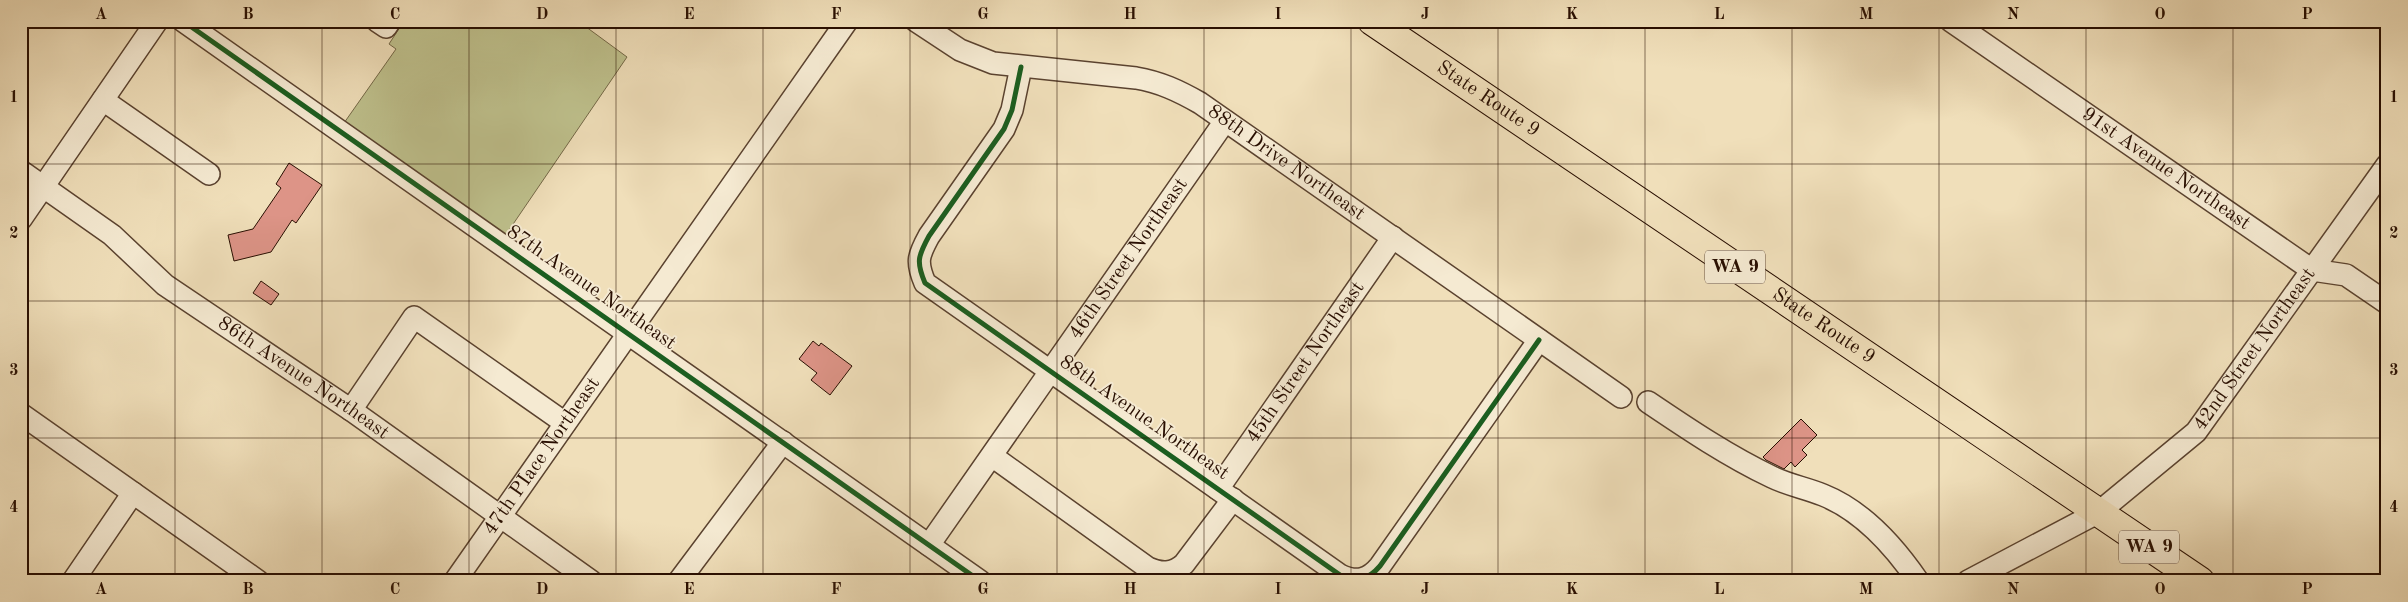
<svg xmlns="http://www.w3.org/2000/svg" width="2408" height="602" font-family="'Old Standard TT',serif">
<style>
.green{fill:#bec08c;stroke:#736746}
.building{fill:#dd9487;stroke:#280e01}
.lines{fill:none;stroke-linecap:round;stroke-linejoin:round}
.minor-casing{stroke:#5a422f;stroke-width:24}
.major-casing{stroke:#280e01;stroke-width:30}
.minor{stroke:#f5ead2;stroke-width:21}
.major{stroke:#f0dfba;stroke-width:28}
.cycleway-casing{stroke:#f5ead2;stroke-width:8}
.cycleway{stroke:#1b5e20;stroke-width:5}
.grid{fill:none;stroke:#280e01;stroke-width:1;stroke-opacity:0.55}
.labels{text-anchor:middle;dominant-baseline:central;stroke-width:4;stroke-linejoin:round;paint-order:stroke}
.shield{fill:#f5ead2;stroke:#665040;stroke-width:1}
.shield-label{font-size:19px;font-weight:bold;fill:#280e01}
.street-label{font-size:20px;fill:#280e01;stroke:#f5ead2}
.neatline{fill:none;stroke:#280e01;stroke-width:2}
.grid-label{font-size:16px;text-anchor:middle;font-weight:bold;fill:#280e01}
</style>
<rect width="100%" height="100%" fill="#f0dfba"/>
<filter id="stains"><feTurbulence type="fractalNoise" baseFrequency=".004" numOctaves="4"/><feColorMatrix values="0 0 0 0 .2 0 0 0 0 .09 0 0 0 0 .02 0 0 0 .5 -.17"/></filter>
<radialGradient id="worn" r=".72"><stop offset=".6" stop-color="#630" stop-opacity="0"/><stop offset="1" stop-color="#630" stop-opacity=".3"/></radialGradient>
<path class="green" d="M404,21H578L627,57L505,236L344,123L396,49L389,44Z"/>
<path class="building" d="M289,163L322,185L296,223L292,220L271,252L234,261L228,235L253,229L281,188L276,184Z
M261,281L279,294L271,305L253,293Z
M813,341L819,346L821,343L852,366L830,395L811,380L817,373L799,359Z
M1801,419L1817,435L1802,450L1807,455L1795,467L1791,462L1784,469L1766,460L1763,457Z"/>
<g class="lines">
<g class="minor-casing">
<g id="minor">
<path d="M183,21L980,581"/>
<path d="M377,21L386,27L390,21"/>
<path id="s1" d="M916,21L960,50L993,63L1136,78C1160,82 1179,91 1200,103L1621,397"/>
<path id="s2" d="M1951,21L2312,270L2346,275L2387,303"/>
<path d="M1021,67L1012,110L1004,129L929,236C918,256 916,262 925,283L1340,575C1357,583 1368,580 1380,566L1539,340"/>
<path d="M103,100L209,174"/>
<path id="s3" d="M21,171L112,235L165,285L351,410L591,581"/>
<path d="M21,219L157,21"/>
<path d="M1648,402C1688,429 1728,456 1772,477C1788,485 1806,488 1823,495C1863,511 1894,546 1918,581"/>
<path d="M351,410L414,317L565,423"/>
<path d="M21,414L258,581"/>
<path d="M992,456L1148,568C1161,574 1173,574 1184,564L1233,499"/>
<path id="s4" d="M1218,489L1393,237"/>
<path id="s5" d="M929,545L1225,121"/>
<path d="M73,581L133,493"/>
<path id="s6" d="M455,581L847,21"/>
<path d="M679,581L783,442"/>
<path id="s7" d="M1968,581L2099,512L2196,432L2387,165"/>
</g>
</g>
<g class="major-casing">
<g id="major">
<path id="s8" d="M1372,21L2200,581"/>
</g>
</g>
<use href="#minor" class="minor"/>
<use href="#major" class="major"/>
<g class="cycleway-casing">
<path id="cycleway" d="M183,21L980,581
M1021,67L1012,110L1004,129L929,236C918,256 916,262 925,283L1340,575C1357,583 1368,580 1380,566L1539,340"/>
</g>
<use href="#cycleway" class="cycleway"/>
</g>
<path class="grid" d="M175,21V581M322,21V581M469,21V581M616,21V581M763,21V581M910,21V581M1057,21V581M1204,21V581M1351,21V581M1498,21V581M1645,21V581M1792,21V581M1939,21V581M2086,21V581M2233,21V581M21,164H2387M21,301H2387M21,438H2387"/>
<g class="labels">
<g class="shield">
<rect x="1705" y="250.5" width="60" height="33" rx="4"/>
<rect x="2119" y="530.5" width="60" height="33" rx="4"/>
</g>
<g class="shield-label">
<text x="1735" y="267">WA 9</text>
<text x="2149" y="547">WA 9</text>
</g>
<g class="street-label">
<text stroke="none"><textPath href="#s8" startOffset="140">State Route 9</textPath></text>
<text stroke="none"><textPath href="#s1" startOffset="406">88th Drive Northeast</textPath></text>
<text stroke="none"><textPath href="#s2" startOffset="261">91st Avenue Northeast</textPath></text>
<text stroke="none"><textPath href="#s5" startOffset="349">46th Street Northeast</textPath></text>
<text transform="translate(591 288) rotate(35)">87th Avenue Northeast</text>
<text stroke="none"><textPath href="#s8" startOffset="545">State Route 9</textPath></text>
<text stroke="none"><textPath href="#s7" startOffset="375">42nd Street Northeast</textPath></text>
<text stroke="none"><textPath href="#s4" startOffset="154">45th Street Northeast</textPath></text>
<text stroke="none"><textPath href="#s3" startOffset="351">86th Avenue Northeast</textPath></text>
<text transform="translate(1144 418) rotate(35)">88th Avenue Northeast</text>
<text stroke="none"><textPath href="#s6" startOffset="152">47th PIace Northeast</textPath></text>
</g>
</g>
<rect width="2408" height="602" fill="none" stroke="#f0dfba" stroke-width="55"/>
<rect x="28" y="28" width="2352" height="546" class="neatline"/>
<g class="grid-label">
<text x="101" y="19">A</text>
<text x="248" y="19">B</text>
<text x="395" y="19">C</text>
<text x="542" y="19">D</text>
<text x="689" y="19">E</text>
<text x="836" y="19">F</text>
<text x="983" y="19">G</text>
<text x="1130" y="19">H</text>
<text x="1278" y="19">I</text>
<text x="1425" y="19">J</text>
<text x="1572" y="19">K</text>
<text x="1719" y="19">L</text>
<text x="1866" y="19">M</text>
<text x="2013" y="19">N</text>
<text x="2160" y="19">O</text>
<text x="2307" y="19">P</text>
<text x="14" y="102">1</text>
<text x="2394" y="102">1</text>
<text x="14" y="238">2</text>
<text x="2394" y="238">2</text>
<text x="14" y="375">3</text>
<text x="2394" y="375">3</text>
<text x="14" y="512">4</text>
<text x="2394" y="512">4</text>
<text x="101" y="594">A</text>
<text x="248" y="594">B</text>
<text x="395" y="594">C</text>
<text x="542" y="594">D</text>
<text x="689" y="594">E</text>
<text x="836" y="594">F</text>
<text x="983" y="594">G</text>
<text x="1130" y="594">H</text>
<text x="1278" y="594">I</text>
<text x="1425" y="594">J</text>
<text x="1572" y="594">K</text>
<text x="1719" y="594">L</text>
<text x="1866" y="594">M</text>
<text x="2013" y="594">N</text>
<text x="2160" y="594">O</text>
<text x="2307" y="594">P</text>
</g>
<rect width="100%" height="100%" filter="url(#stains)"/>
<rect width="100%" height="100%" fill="url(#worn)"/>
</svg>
